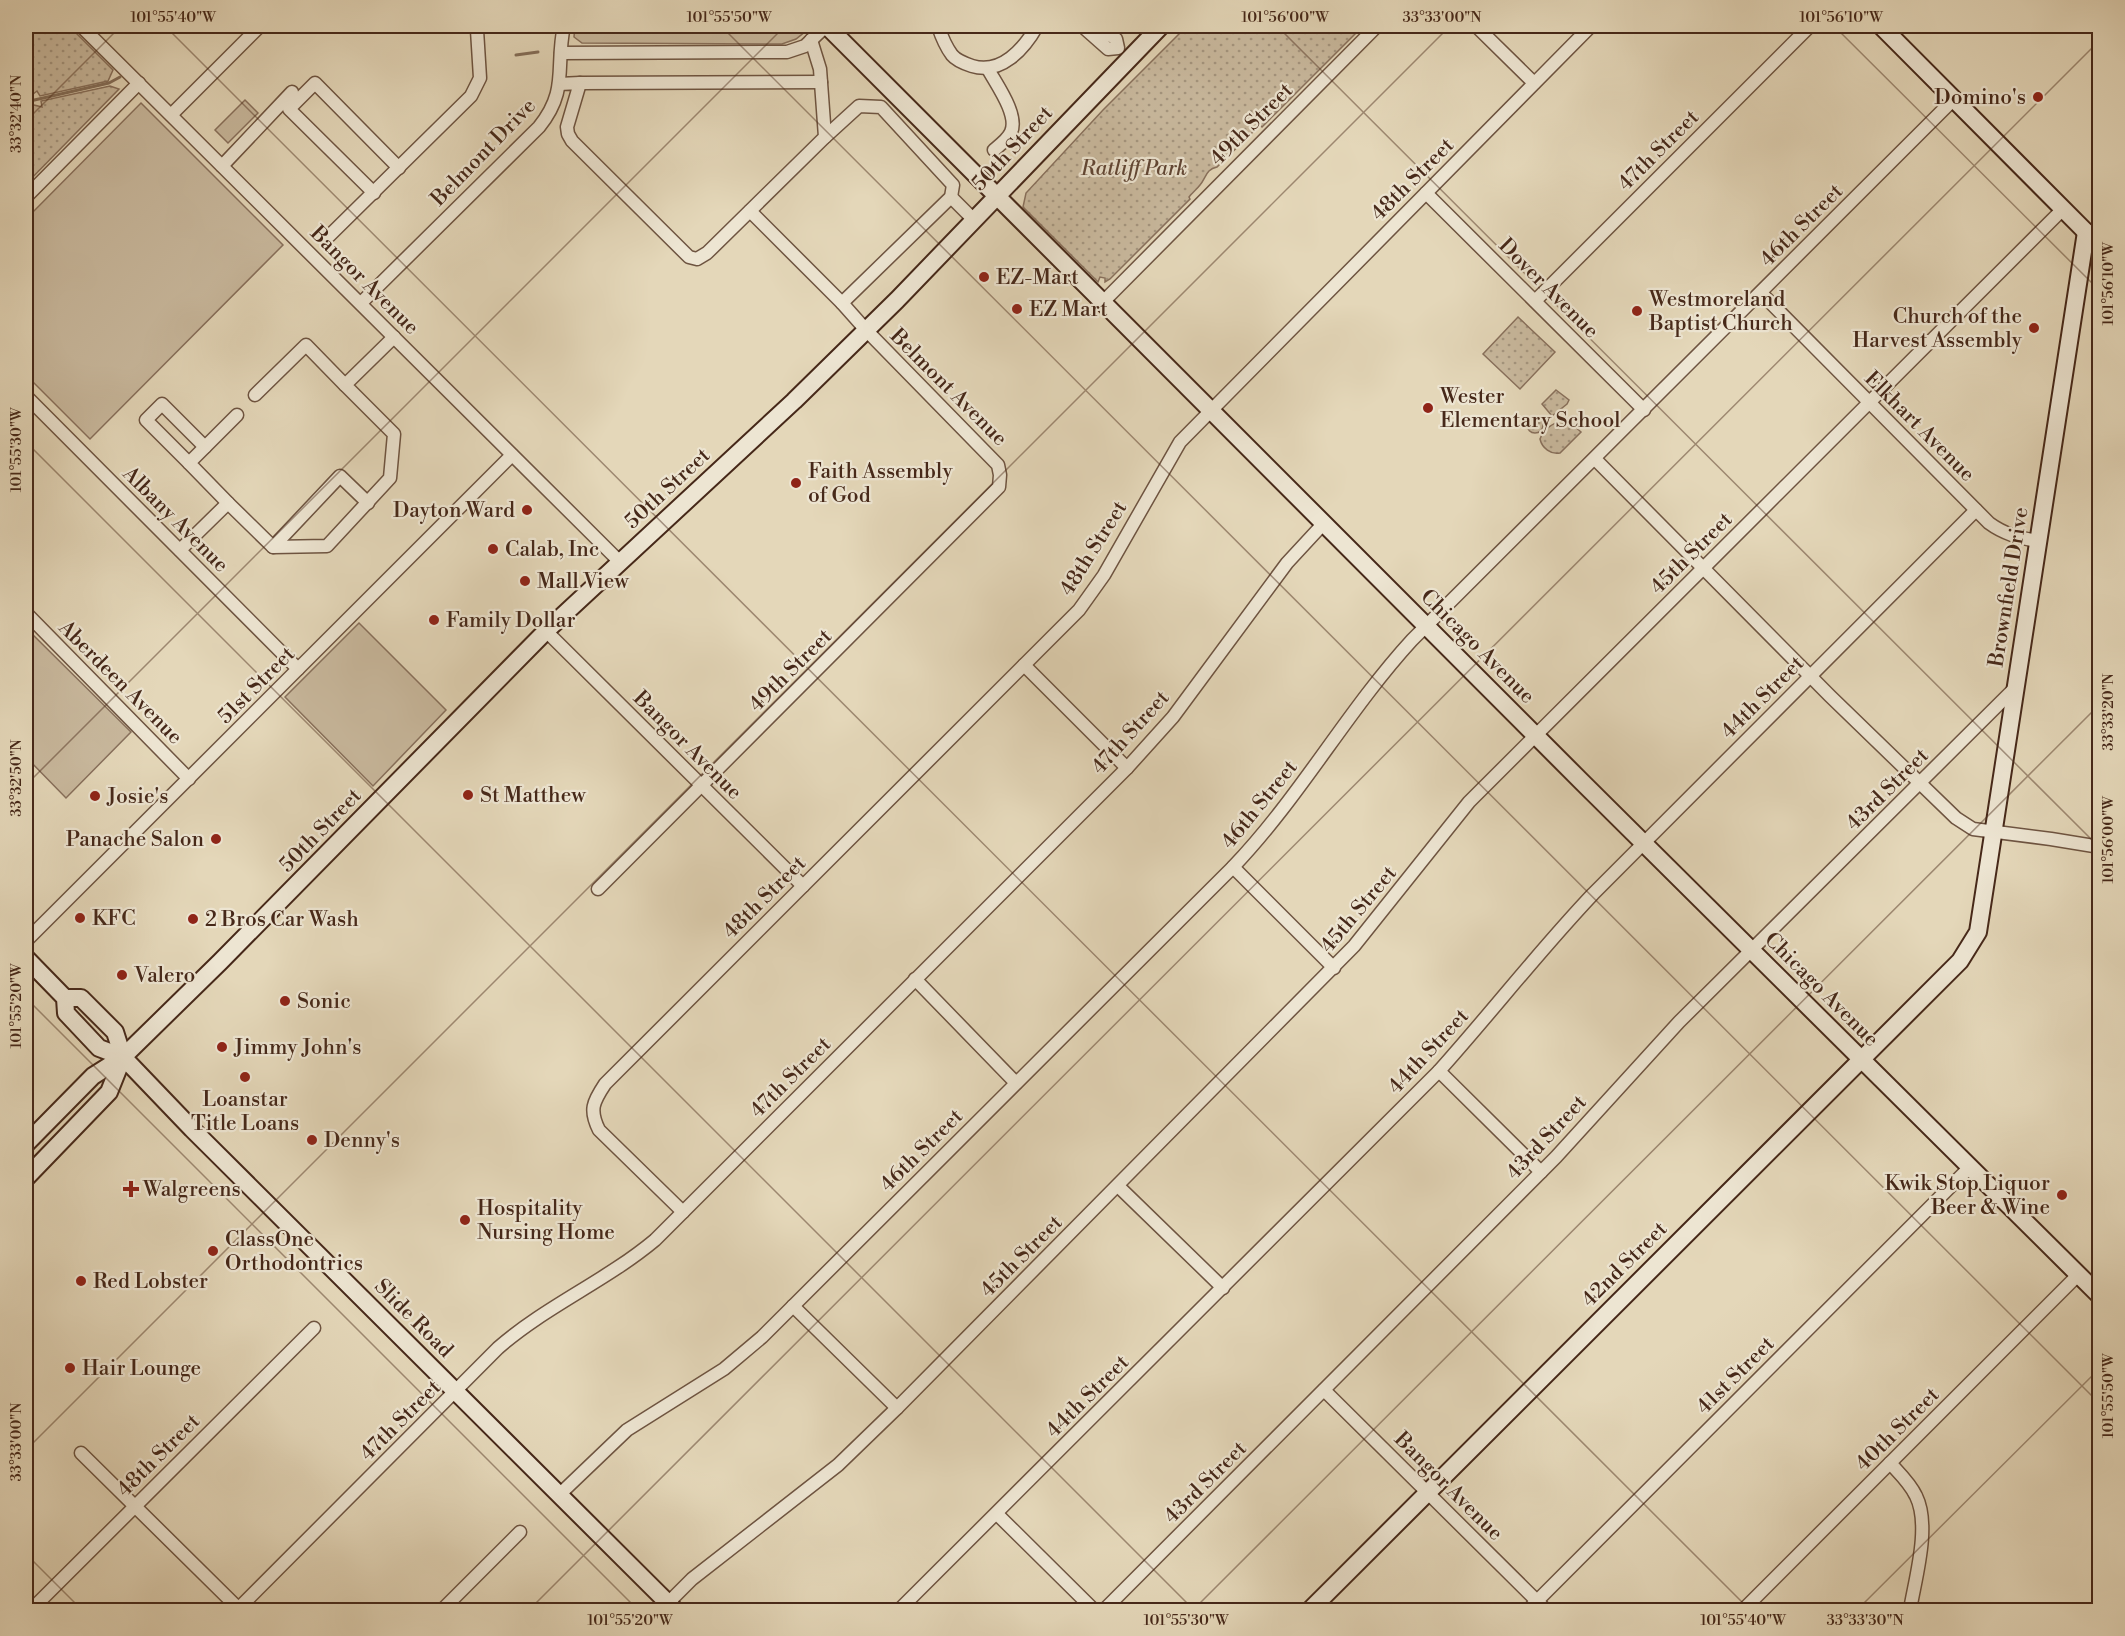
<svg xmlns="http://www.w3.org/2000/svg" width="2125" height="1636" font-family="'Libre Bodoni',serif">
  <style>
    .green { fill: #c9b99e; stroke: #88705c; stroke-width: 1.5 }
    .park { fill: url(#park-dots); stroke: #88705c; stroke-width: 1.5 }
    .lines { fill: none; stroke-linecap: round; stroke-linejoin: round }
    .stream { stroke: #846e59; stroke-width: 3 }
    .street-casing { stroke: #6e5441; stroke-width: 15 }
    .secondary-casing { stroke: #462819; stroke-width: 20 }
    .street { stroke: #ede5d2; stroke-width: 12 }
    .secondary { stroke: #ede5d2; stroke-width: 16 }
    .ticks { fill: none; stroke: #462819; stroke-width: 1.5; stroke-opacity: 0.45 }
    .poi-dot { fill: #8f2418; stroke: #ede5d2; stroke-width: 2 }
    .labels { text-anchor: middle; stroke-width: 4.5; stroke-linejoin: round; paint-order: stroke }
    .poi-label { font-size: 21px; fill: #462819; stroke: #ede5d2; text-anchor: start }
    .street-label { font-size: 21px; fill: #462819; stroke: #ede5d2 }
    .park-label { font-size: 21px; font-style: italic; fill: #604534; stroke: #ede5d2 }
    .neatline { fill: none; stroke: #462819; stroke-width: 2 }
    .ticks-label { font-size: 15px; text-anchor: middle; fill: #462819 }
  </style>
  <defs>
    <pattern id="park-dots" width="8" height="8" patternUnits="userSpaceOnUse" patternTransform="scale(1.5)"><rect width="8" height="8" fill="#c9b99e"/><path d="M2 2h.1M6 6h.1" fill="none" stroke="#a59680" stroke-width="1.8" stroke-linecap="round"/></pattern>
  </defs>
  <rect width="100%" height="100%" fill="#e4d7b9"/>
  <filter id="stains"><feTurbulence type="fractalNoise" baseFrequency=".00333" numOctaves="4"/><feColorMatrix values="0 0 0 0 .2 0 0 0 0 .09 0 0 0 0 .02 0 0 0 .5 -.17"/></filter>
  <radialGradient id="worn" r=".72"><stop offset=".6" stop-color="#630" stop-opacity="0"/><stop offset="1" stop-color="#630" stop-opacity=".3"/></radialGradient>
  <!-- green -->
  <g class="green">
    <polygon points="575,26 807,26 806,31 796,39 782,44 582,43 574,37"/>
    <polygon points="245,100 258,113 228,143 215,130"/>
    <polygon points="141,103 283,245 90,439 26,375 26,219"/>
    <polygon points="359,623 446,710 373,786 285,697"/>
    <polygon points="26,628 131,732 66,798 26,757"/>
  </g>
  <!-- park -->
  <g class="park">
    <polygon points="26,26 69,26 113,70 108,81 40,96 37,91 28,98 30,104 42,107 41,101 110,86 119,89 26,184"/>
    <path d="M 1187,26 L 1363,26 L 1262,127 L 1260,125 L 1217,167 C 1206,169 1206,178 1200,185 C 1197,189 1192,193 1189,197 L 1190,199 L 1110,279 L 1105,282 L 1105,278 L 1100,277 L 1098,282 L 1023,207 L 1026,193 L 1103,110 Z"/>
    <polygon points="1518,317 1555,352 1520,389 1483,354"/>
    <polygon points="1556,390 1569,400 1567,404 1552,416 1542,404"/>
    <circle cx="1535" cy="425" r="8"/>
    <path d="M 1565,418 L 1581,432 L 1560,453 C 1551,455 1542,448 1540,439 C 1544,427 1554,424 1565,418 Z"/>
  </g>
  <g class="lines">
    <!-- stream -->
    <g class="stream">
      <polyline points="516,55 538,52"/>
      <polyline points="30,101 109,83 120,77"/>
    </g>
    <!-- street casing -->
    <g class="street-casing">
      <g id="street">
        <polyline points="81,26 620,562"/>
        <path d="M 938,26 C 941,35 946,47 952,55 C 956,60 966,64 972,66 C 1001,75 1024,49 1037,26"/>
        <polyline points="1082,26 1108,49 1118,48 1116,39 1096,26"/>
        <polyline points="1476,26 1534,83"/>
        <polyline points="561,53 787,52 805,46 826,26"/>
        <path d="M 988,69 C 996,84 1019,115 1011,132 C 1008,139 1000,145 994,150"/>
        <polyline points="580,83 821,82"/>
        <polyline points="559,84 580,83 567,127 568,134 572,141 689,257 697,259 707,253 825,137 820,69 811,40"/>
        <polyline points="171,115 260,26"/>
        <polyline points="222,166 292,92"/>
        <polyline points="374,193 289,109 315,83 399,168"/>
        <polyline points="1426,193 1644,410"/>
        <polyline points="26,197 139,83"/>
        <polyline points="951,197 974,220"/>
        <polyline points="750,211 842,303 951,197 953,185 881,107 859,106 825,137"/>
        <polyline points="329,236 471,96 480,78 477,30"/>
        <path d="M 1761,293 L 1989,523 C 2004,534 2019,538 2038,541"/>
        <polyline points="1535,301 1810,26"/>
        <polyline points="1103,302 1377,26"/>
        <path d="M 361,303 L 539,127 C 569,90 555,67 564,26"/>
        <polyline points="255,395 306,345 345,385"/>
        <polyline points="26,396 298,669"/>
        <polyline points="1595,459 1830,696 1956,818 1973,829 2051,839 2100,847"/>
        <polyline points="189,463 146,420 162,404 205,447"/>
        <polyline points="228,503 189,463 237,415"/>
        <polyline points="273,547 340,476 368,503"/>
        <polyline points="180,550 228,503 273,547 327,546 390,478 394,434 345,385 394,337"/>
        <polyline points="26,613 189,779"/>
        <polyline points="546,631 803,886"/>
        <polyline points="1024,665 1127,768"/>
        <polyline points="1233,867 1334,968"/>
        <polyline points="598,889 999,487 1000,475 998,465 866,330 842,303"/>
        <polyline points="26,941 512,455"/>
        <polyline points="915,979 1016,1083"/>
        <polyline points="1439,1071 1541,1172"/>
        <polyline points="1118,1186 1223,1288"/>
        <path d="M 683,1212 L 599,1130 C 589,1110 593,1102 605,1084 L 1079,610 L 1104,575 L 1180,442 L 1591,26"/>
        <polyline points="793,1306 897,1408"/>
        <polyline points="1324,1390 1546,1610"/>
        <polyline points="81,1453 240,1610"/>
        <path d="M 1890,1463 C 1899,1473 1910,1483 1916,1496 C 1931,1526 1915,1579 1910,1610"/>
        <path d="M 559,1495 L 627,1430 L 724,1369 L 762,1337 L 1233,867 C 1300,797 1347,711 1412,640 L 1954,99"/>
        <polyline points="997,1514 1094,1610"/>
        <polyline points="31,1610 314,1328"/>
        <path d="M 237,1610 L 498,1348 C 546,1306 606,1281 655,1240 L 1127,768 L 1173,717 L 1287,563 L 1324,523"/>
        <polyline points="442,1610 520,1532"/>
        <polyline points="661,1610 692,1579 838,1465 897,1408 1354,946 1469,802 2063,209"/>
        <path d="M 899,1610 L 1439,1071 C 1491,1013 1539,951 1593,894 L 1976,510"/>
        <polyline points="1104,1610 1556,1157 1679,1022 2015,688"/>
        <polyline points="1528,1610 1970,1167"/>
        <polyline points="1743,1610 2078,1275"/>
      </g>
    </g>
    <!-- secondary casing -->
    <g class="secondary-casing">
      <g id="secondary">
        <polyline points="827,26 1582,782 2100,1296"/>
        <polyline points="1881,26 2086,232 2092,236 2100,237"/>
        <polyline points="26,958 65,998 66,1013 99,1048 123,1057"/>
        <polyline points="65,998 81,998 115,1032 123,1057 192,1129 675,1610"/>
        <polyline points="26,1144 93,1076 123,1057 220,962 546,631 794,401 897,300 1161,26"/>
        <polyline points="26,1178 109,1092 123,1057"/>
        <polyline points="1310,1610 1960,961 1978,932 2086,232"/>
      </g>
    </g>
    <!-- street -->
    <use href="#street" class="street"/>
    <!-- secondary -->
    <use href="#secondary" class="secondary"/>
  </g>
  <!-- ticks -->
  <path class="ticks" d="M 165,26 L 1750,1610M 721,26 L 2100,1404M 1277,26 L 2100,848M 1834,26 L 2100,291M 26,121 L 121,26M 26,442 L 1194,1610M 26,785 L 785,26M 26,998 L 638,1610M 26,1450 L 1450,26M 26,1554 L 82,1610M 529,1610 L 2100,40M 1193,1610 L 2100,704M 1857,1610 L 2100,1368"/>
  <!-- markers -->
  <g class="poi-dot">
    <circle cx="2038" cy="97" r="6"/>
    <circle cx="984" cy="277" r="6"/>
    <circle cx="1017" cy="309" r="6"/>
    <circle cx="1637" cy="311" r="6"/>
    <circle cx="2034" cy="328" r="6"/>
    <circle cx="1428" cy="408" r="6"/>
    <circle cx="796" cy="483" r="6"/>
    <circle cx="527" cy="510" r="6"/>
    <circle cx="493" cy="549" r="6"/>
    <circle cx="525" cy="581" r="6"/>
    <circle cx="434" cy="620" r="6"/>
    <circle cx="468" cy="795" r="6"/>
    <circle cx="95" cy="796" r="6"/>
    <circle cx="216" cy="839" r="6"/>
    <circle cx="80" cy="918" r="6"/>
    <circle cx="193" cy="919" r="6"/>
    <circle cx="122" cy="975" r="6"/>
    <circle cx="285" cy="1001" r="6"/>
    <circle cx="222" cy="1047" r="6"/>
    <circle cx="245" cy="1077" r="6"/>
    <circle cx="312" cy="1140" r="6"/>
    <path d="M128 1180h6v6h6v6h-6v6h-6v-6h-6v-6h6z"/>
    <circle cx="2062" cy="1195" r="6"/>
    <circle cx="465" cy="1220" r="6"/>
    <circle cx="213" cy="1251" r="6"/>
    <circle cx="81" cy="1281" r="6"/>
    <circle cx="70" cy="1368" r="6"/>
  </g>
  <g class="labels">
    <!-- poi labels -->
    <g class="poi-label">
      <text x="2026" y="104" text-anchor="end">Domino's</text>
      <text x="996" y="284">EZ-Mart</text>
      <text x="1649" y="306">Westmoreland<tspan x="1649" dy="24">Baptist Church</tspan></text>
      <text x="1029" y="316">EZ Mart</text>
      <text x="2022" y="323" text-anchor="end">Church of the<tspan x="2022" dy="24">Harvest Assembly</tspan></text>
      <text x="1440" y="403">Wester<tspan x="1440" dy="24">Elementary School</tspan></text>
      <text x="808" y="478">Faith Assembly<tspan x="808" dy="24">of God</tspan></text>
      <text x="515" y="517" text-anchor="end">Dayton Ward</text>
      <text x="505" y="556">Calab, Inc</text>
      <text x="537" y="588">Mall View</text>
      <text x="446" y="627">Family Dollar</text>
      <text x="480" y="802">St Matthew</text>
      <text x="107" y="803">Josie's</text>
      <text x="204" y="846" text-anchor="end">Panache Salon</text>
      <text x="92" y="925">KFC</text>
      <text x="205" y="926">2 Bros Car Wash</text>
      <text x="134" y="982">Valero</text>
      <text x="297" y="1008">Sonic</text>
      <text x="234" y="1054">Jimmy John's</text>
      <text x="245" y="1106" text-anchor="middle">Loanstar<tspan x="245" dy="24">Title Loans</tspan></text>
      <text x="324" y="1147">Denny's</text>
      <text x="2050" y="1190" text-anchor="end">Kwik Stop Liquor<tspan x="2050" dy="24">Beer &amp; Wine</tspan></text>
      <text x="143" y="1196">Walgreens</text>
      <text x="477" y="1215">Hospitality<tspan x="477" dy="24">Nursing Home</tspan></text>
      <text x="225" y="1246">ClassOne<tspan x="225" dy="24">Orthodontrics</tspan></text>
      <text x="93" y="1288">Red Lobster</text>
      <text x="82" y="1375">Hair Lounge</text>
    </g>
    <!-- street labels -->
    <g class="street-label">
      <text transform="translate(1251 124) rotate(-45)" y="7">49th Street</text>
      <text transform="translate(1012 148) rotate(-47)" y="7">50th Street</text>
      <text transform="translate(1658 150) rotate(-45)" y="7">47th Street</text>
      <text transform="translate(483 152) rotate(-46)" y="7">Belmont Drive</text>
      <text transform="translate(1412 179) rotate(-45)" y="7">48th Street</text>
      <text transform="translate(1801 225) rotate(-45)" y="7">46th Street</text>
      <text transform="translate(365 280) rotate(45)" y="7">Bangor Avenue</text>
      <text transform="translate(1549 288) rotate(45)" y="7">Dover Avenue</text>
      <text transform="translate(949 387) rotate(45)" y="7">Belmont Avenue</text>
      <text transform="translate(1920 426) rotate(45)" y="7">Elkhart Avenue</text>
      <text transform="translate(667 488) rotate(-43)" y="7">50th Street</text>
      <text transform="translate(176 519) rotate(45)" y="7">Albany Avenue</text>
      <text transform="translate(1093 548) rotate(-58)" y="7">48th Street</text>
      <text transform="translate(1691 553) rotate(-45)" y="7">45th Street</text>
      <text transform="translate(2008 587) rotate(-81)" y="7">Brownfield Drive</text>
      <text transform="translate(1478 646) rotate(45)" y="7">Chicago Avenue</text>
      <text transform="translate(790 670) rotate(-45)" y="7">49th Street</text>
      <text transform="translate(121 682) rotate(45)" y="7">Aberdeen Avenue</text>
      <text transform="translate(256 685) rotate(-45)" y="7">51st Street</text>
      <text transform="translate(1762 697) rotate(-45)" y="7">44th Street</text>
      <text transform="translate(1130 732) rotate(-48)" y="7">47th Street</text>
      <text transform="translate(688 745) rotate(45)" y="7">Bangor Avenue</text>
      <text transform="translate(1887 789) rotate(-45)" y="7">43rd Street</text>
      <text transform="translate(1259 804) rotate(-51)" y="7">46th Street</text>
      <text transform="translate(320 830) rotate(-46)" y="7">50th Street</text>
      <text transform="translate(764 897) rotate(-45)" y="7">48th Street</text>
      <text transform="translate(1358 909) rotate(-50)" y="7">45th Street</text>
      <text transform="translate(1822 989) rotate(45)" y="7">Chicago Avenue</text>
      <text transform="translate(1428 1051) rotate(-47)" y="7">44th Street</text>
      <text transform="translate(790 1077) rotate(-45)" y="7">47th Street</text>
      <text transform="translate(1546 1137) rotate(-47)" y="7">43rd Street</text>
      <text transform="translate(921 1150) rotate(-45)" y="7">46th Street</text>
      <text transform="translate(1021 1256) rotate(-45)" y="7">45th Street</text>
      <text transform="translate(1624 1264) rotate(-45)" y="7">42nd Street</text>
      <text transform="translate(414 1318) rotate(45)" y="7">Slide Road</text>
      <text transform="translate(1735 1375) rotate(-45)" y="7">41st Street</text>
      <text transform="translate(1087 1396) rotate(-45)" y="7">44th Street</text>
      <text transform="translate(400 1420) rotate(-45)" y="7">47th Street</text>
      <text transform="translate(1897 1429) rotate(-45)" y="7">40th Street</text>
      <text transform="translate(158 1455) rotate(-45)" y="7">48th Street</text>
      <text transform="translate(1205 1482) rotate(-45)" y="7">43rd Street</text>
      <text transform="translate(1449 1486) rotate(45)" y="7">Bangor Avenue</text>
    </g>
    <!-- park labels -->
    <g class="park-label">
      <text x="1134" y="175">Ratliff Park</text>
    </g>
  </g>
  <!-- margin -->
  <rect width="2125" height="1636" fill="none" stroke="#e4d7b9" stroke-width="66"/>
  <rect x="33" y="33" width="2059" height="1570" class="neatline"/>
  <g class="ticks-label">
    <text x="173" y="22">101°55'40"W</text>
    <text x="729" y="22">101°55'50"W</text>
    <text x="1285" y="22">101°56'00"W</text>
    <text x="1442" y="22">33°33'00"N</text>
    <text x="1841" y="22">101°56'10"W</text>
    <text transform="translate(16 114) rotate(-90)" y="5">33°32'40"N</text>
    <text transform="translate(2108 284) rotate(-90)" y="5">101°56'10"W</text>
    <text transform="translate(16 450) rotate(-90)" y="5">101°55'30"W</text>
    <text transform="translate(2108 712) rotate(-90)" y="5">33°33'20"N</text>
    <text transform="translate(16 778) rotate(-90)" y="5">33°32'50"N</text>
    <text transform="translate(2108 840) rotate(-90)" y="5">101°56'00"W</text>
    <text transform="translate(16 1006) rotate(-90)" y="5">101°55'20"W</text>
    <text transform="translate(2108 1396) rotate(-90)" y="5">101°55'50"W</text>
    <text transform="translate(16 1442) rotate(-90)" y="5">33°33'00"N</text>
    <text x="630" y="1625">101°55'20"W</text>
    <text x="1186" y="1625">101°55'30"W</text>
    <text x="1743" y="1625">101°55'40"W</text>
    <text x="1865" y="1625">33°33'30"N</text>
  </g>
  <rect width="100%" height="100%" filter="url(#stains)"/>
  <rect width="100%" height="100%" fill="url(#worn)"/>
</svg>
